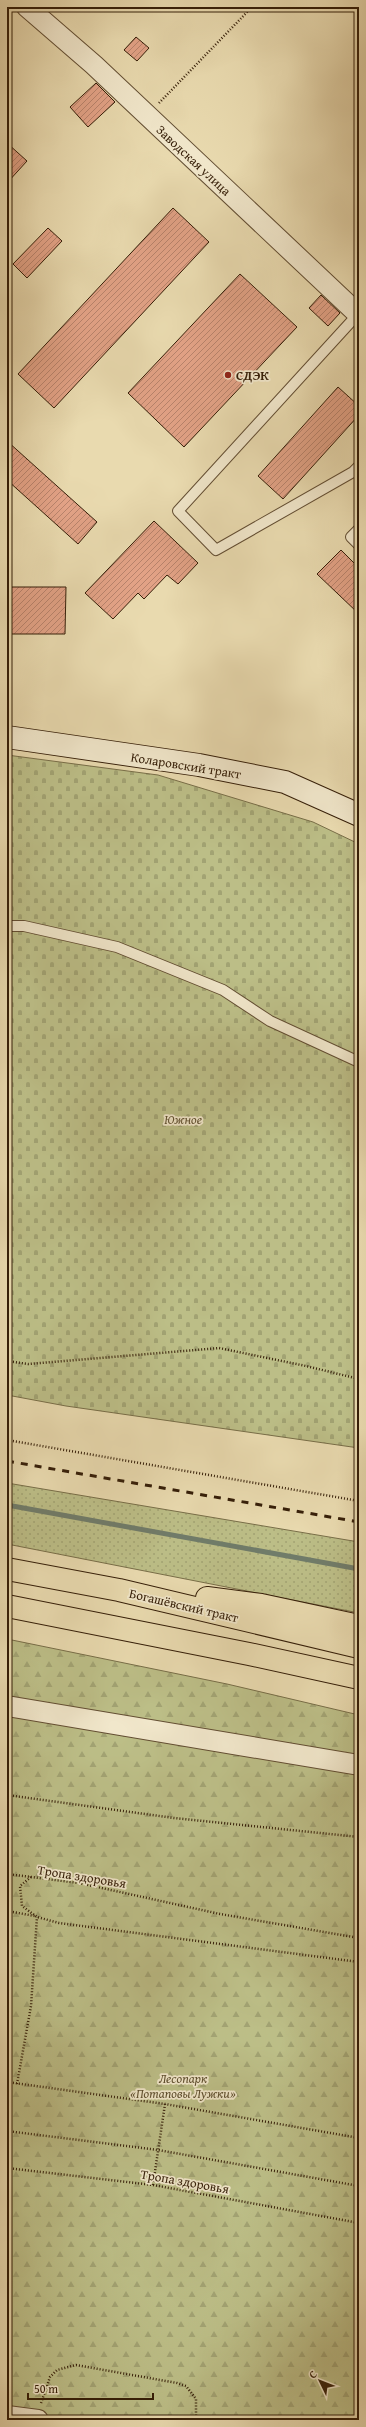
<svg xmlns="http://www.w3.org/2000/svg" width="366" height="2427" font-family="'Gentium Book Plus',serif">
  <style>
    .grass { fill: url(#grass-dots); stroke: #786e48 }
    .forest { fill: url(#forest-firs); stroke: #786e48 }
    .cemetery { fill: url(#cemetery-stones); stroke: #786e48 }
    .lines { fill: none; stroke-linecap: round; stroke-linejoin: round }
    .stream { stroke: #707c6a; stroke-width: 5 }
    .building { fill: url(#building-hatch); stroke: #351e08 }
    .lane-casing { stroke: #624d32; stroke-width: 12 }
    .street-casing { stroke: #624d32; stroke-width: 22 }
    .secondary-casing { stroke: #351e08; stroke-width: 24 }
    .primary-casing { stroke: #351e08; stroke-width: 24 }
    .path { stroke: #351e08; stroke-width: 2.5; stroke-dasharray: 1 2; stroke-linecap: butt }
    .lane { stroke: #f1e7cb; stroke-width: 10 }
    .street { stroke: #f1e7cb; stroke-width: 20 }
    .secondary { stroke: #f1e7cb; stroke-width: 22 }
    .primary { stroke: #e9daaf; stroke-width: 22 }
    .rail { stroke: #351e08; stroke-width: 3; stroke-dasharray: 7 7; stroke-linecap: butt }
    .poi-dot { fill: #8f2418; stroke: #f1e7cb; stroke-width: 1.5 }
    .labels { text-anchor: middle; stroke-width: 3.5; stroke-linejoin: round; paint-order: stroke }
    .street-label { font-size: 13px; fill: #351e08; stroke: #f1e7cb }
    .poi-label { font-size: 13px; font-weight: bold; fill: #351e08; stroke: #f1e7cb; text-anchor: start }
    .park-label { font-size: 13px; font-style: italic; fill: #5e4e2e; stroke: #f1e7cb }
  </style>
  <defs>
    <pattern id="grass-dots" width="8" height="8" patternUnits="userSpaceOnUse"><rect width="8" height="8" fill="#bcbe87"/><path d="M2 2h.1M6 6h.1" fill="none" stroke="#a2a373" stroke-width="1.8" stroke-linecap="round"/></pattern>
    <pattern id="forest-firs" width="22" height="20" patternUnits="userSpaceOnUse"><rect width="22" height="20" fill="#bcbe87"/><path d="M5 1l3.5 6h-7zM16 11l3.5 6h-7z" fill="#a2a373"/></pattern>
    <pattern id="cemetery-stones" width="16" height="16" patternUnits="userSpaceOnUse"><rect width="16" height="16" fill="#bcbe87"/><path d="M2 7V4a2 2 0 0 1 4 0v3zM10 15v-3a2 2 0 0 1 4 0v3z" fill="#a2a373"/></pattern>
    <pattern id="building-hatch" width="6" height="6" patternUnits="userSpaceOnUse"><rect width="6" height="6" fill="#e2a286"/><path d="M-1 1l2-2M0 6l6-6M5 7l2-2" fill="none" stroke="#b8836c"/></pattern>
  </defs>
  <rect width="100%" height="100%" fill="#e9daaf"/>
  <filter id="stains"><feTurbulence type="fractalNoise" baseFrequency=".005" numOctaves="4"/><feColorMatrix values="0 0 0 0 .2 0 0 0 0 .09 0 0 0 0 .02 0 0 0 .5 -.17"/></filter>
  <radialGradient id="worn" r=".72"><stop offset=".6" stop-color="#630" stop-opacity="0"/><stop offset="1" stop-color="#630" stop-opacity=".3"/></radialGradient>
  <!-- grass -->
  <polygon class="grass" points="7,1483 359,1542 359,1613 7,1544"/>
  <!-- forest -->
  <polygon class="forest" points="7,1639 227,1684 359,1715 359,2420 7,2420"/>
  <!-- cemetery -->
  <polygon class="cemetery" points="7,755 158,775 313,822 359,844 359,1448 66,1406 7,1395"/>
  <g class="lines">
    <!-- stream -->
    <polyline class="stream" points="7,1505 359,1569"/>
  </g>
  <!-- building -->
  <g class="building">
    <polygon points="136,37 149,48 137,61 124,50"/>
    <polygon points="96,83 115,102 88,127 70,107"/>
    <polygon points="7,143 27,161 7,183"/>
    <polygon points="173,208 209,242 54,408 18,374"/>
    <polygon points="48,228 62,241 27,278 13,264"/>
    <polygon points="240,274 297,327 184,447 128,393"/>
    <polygon points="321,295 340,313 328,326 309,308"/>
    <polygon points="338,387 359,406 359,415 283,499 258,476"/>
    <polygon points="7,441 97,522 78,544 7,480"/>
    <polygon points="154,521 198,563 178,584 167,575 144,599 138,593 113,619 85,593"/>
    <polygon points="341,550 359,568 359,614 317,574"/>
    <polygon points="7,587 66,587 65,634 7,634"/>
  </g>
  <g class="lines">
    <!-- lane casing -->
    <g class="lane-casing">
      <g id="lane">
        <polyline points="358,314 178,511 216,550 353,472 359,466"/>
        <polyline points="359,529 351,537 359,545"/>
        <polyline points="7,926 24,926 117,947 223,990 270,1021 359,1062"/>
      </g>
    </g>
    <!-- street casing -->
    <g class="street-casing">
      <g id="street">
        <polyline points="27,7 94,65 359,315"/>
        <polyline points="7,1706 359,1765"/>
        <polyline points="7,2416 38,2420"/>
      </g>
    </g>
    <!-- secondary casing -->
    <g class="secondary-casing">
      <polyline id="secondary" points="7,737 199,765 285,782 359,815"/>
    </g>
    <!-- primary casing -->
    <g class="primary-casing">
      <g id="primary">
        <polyline points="7,1569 119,1590 359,1647"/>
        <polyline points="207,1598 261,1605 359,1626"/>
        <polyline points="7,1606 249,1654 359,1678"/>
      </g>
    </g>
    <!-- path -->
    <g class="path">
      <polyline points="159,103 252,7"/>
      <polyline points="7,1361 28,1364 219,1348 306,1366 359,1379"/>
      <polyline points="7,1440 359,1501"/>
      <polyline points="7,1795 174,1818 359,1837"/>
      <polyline points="7,1874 79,1883 220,1914 359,1938"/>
      <polyline points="31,1877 20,1886 22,1906 37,1917 59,1923 359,1962"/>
      <polyline points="7,1911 35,1916"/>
      <polyline points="7,2082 165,2104 359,2138"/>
      <polyline points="17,2084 31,2006 37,1917"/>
      <polyline points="7,2131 158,2150 359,2186"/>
      <polyline points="7,2168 153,2185 359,2223"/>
      <polyline points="153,2185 165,2104"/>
      <polyline points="41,2403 50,2377 57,2370 76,2365 177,2383 186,2386 196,2399 196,2420"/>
    </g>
    <!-- lane -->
    <use href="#lane" class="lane"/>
    <!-- street -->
    <use href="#street" class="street"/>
    <!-- secondary -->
    <use href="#secondary" class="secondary"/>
    <!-- primary -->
    <use href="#primary" class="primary"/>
    <!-- rail -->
    <polyline class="rail" points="7,1461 359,1522"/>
  </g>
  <!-- markers -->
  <circle class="poi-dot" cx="228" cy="375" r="4"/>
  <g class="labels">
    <!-- street labels -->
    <g class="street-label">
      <text transform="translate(194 160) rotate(43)" y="5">Заводская улица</text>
      <text transform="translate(186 765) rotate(9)" y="5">Коларовский тракт</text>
      <text transform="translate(184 1605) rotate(13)" y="5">Богашёвский тракт</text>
      <text transform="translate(82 1876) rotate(9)" y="5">Тропа здоровья</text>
      <text transform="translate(185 2181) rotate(10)" y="5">Тропа здоровья</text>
    </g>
    <!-- poi labels -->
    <g class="poi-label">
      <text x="236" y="380">СДЭК</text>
    </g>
    <!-- park labels -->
    <g class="park-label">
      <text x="183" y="1124">Южное</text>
      <text x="183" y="2083">Лесопарк<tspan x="183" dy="15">«Потаповы Лужки»</tspan></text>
    </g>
  </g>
  <!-- margin -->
  <rect width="366" height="2427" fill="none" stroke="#e9daaf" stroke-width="24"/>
  <rect x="8" y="8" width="350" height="2411" fill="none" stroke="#351e08" stroke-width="2"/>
  <rect x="12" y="12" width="342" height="2403" fill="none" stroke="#351e08"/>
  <!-- north arrow -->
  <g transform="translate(320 2381) rotate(313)" stroke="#f1e7cb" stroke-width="3" paint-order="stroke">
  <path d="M0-3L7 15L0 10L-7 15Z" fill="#351e08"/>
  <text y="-6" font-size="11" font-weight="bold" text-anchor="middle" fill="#351e08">С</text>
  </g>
  <!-- scale -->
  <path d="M28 2393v6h125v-6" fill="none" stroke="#351e08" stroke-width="2"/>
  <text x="34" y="2393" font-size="12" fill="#351e08" stroke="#f1e7cb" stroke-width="3" paint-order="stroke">50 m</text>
  <rect width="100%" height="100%" filter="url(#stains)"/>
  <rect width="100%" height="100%" fill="url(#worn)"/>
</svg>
